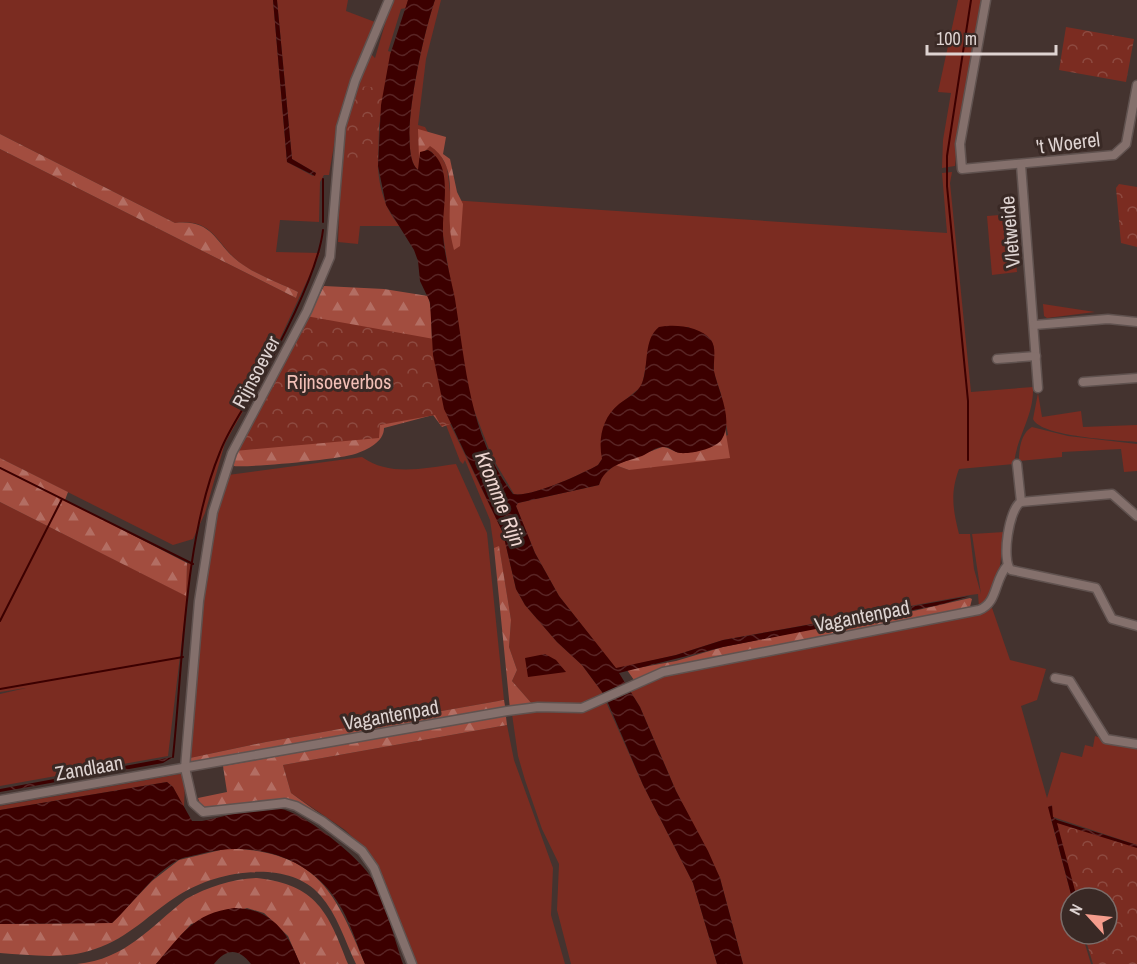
<svg xmlns="http://www.w3.org/2000/svg" width="1137" height="964" font-family="'Archivo Narrow',sans-serif">
  <style>
    .grass { fill: #7b2c21 }
    .forest { fill: url(#forest-firs) }
    .park { fill: url(#park-crowns) }
    .water { fill: url(#water-waves) }
    .lines { fill: none; stroke-linecap: round; stroke-linejoin: round }
    .stream { stroke: #3c0000; stroke-width: 2 }
    .street-casing { stroke: #60524f; stroke-width: 11 }
    .street { stroke: #84706c; stroke-width: 8 }
    .labels { text-anchor: middle; stroke-width: 6; stroke-linejoin: round; paint-order: stroke }
    .street-label { font-size: 20px; fill: #ded3d1; stroke: #392925 }
    .park-label { font-size: 20px; fill: #f1bfb6; stroke: #392925 }
    .water-label { font-size: 21px; font-style: italic; fill: #efd6d1; stroke: #392925 }
  </style>
  <defs>
    <pattern id="forest-firs" width="22" height="20" patternUnits="userSpaceOnUse" patternTransform="scale(1.5)"><rect width="22" height="20" fill="#a24d3f"/><path d="M5 1l3.5 6h-7zM16 11l3.5 6h-7z" fill="#b36e63"/></pattern>
    <pattern id="park-crowns" width="20" height="18" patternUnits="userSpaceOnUse" patternTransform="scale(1.5)"><rect width="20" height="18" fill="#7b2c21"/><path d="M2 6a3 3 0 1 1 6 0M12 15a3 3 0 1 1 6 0" fill="none" stroke="#8d4a40"/></pattern>
    <pattern id="water-waves" width="16" height="10" patternUnits="userSpaceOnUse" patternTransform="scale(1.5)"><rect width="16" height="10" fill="#3c0000"/><path d="M0 5q4-4 8 0t8 0" fill="none" stroke="#582424"/></pattern>
  </defs>
  <rect width="100%" height="100%" fill="#44332f"/>
  <!-- grass -->
  <g class="grass">
    <path d="M 0,0 L 273,0 L 287,162 L 313,176 L 316,173 L 292,159 L 277,0 L 348,0 L 346,11 L 375,22 L 339,115 L 329,175 L 324,175 L 320,182 L 319,222 L 280,220 L 276,252 L 320,253 L 261,379 L 225,443 L 205,513 L 193,539 L 173,545 L 0,458 L 0,149 L 296,298 L 298,292 C 279,283 256,275 239,262 C 216,244 214,218 175,223 L 0,134 Z"/>
    <path d="M 392,0 L 408,0 L 406,8 L 401,9 L 388,51 L 391,52 C 383,101 361,184 400,226 L 360,226 L 358,244 L 338,242 L 342,138 L 369,52 L 375,58 Z"/>
    <path d="M 435,0 L 441,0 L 426,59 L 418,125 L 425,127 L 447,167 L 451,200 L 947,233 L 942,173 L 952,172 L 950,183 L 971,392 L 1033,387 C 1034,417 1017,435 1014,464 L 959,469 C 950,493 953,510 959,534 L 970,534 L 974,569 L 981,594 L 972,534 L 1004,532 L 1000,566 L 987,603 L 979,607 L 978,594 L 970,595 L 723,640 L 676,655 L 616,669 L 559,596 L 535,553 L 516,506 L 518,503 L 599,485 L 602,476 L 615,465 L 629,470 L 728,435 L 721,394 L 714,373 L 714,348 L 711,340 L 688,327 L 659,327 L 651,339 L 642,386 L 613,410 L 602,459 L 598,465 C 582,474 530,498 514,494 L 492,457 L 469,397 L 442,229 L 444,177 L 432,152 L 424,149 L 418,170 C 395,152 425,28 435,0 Z"/>
    <polygon points="958,0 981,0 959,124 955,166 942,168 943,140 951,93 938,92"/>
    <polygon points="1012,214 1017,272 992,275 987,216"/>
    <polygon points="1043,304 1095,312 1047,318 1044,316"/>
    <path d="M 1038,393 L 1042,417 L 1081,411 L 1083,427 L 1137,425 L 1137,442 C 1117,440 1041,437 1033,419 Z"/>
    <polygon points="450,424 503,533 516,589 525,605 557,642 582,665 605,696 582,705 533,705 512,681 517,670 509,647 511,620 499,547 494,548 490,520 465,460 463,464 460,461 446,425"/>
    <path d="M 1032,427 L 1068,436 L 1137,444 L 1137,471 L 1124,472 L 1121,449 L 1062,452 L 1062,457 L 1019,461 C 1019,449 1021,433 1032,427 Z"/>
    <path d="M 362,457 C 390,477 424,468 456,464 L 487,533 L 504,700 L 266,742 L 190,758 C 197,665 198,564 228,475 Z"/>
    <polygon points="0,502 185,595 187,563 191,564 168,756 0,786 0,694 26,688 0,692"/>
    <polygon points="991,605 1010,660 1046,669 1037,700 1021,706 1047,798 1061,752 1082,757 1085,745 1093,747 1095,736 1137,749 1137,845 1053,817 1051,819 1072,898 1071,934 1082,934 1091,964 743,964 720,878 676,791 640,707 630,691 659,677"/>
    <polygon points="606,702 643,785 693,883 717,964 571,964 557,910 559,864 542,829 525,780 518,756 512,714 581,710"/>
    <polygon points="507,725 514,760 553,868 551,915 565,964 414,964 382,881 368,852 345,830 291,793 283,765"/>
    <polygon points="180,774 185,777 184,809 173,787 167,782 0,810 0,806"/>
  </g>
  <!-- forest -->
  <g class="forest">
    <path d="M 418,129 L 446,137 L 443,154 L 450,159 L 457,192 L 463,204 L 460,246 L 454,250 C 452,242 450,234 450,226 C 448,198 458,164 430,146 L 419,157 Z"/>
    <path d="M 0,134 L 175,223 C 214,219 215,244 239,262 C 256,275 280,283 298,292 L 296,298 L 0,149 Z"/>
    <path d="M 324,286 L 384,289 L 428,296 C 434,316 430,336 433,356 C 436,379 441,403 450,424 L 442,427 L 433,415 L 384,428 C 384,442 367,450 355,454 C 340,459 250,468 234,466 L 232,460 Z"/>
    <path d="M 725,428 L 730,458 L 629,470 L 615,465 L 662,447 C 669,447 674,452 680,453 C 697,454 721,445 725,428 Z"/>
    <polygon points="0,458 68,492 65,500 187,563 186,596 0,502"/>
    <polygon points="499,546 511,620 509,647 517,670 512,681 533,705 510,709 494,548"/>
    <polygon points="970,598 972,599 970,607 666,668 634,680 627,670 676,661 723,647 812,629 844,627"/>
    <polygon points="504,700 505,706 501,708 192,764 190,758 266,742"/>
    <path d="M 501,716 L 506,717 L 507,725 L 283,765 L 291,793 L 320,814 L 281,799 L 214,811 C 205,809 200,807 198,798 L 227,792 L 223,766 Z"/>
    <path d="M 229,848 C 317,853 334,889 365,964 L 356,964 C 345,941 337,914 320,895 C 287,858 216,871 179,895 C 150,913 129,938 95,949 C 65,960 31,955 0,953 L 0,924 L 112,923 L 152,881 L 179,860 Z"/>
    <path d="M 257,878 C 317,885 328,912 348,964 L 300,964 L 288,936 L 264,913 L 247,908 L 191,924 L 156,964 L 77,964 C 126,959 149,928 186,899 C 208,887 232,879 257,878 Z"/>
  </g>
  <!-- park -->
  <g class="park">
    <polygon points="1066,27 1134,39 1126,82 1059,70"/>
    <polygon points="356,86 385,88 379,125 378,166 340,159 342,138"/>
    <polygon points="1119,184 1137,187 1137,247 1121,243 1116,188"/>
    <polygon points="306,316 434,339 453,423 441,426 435,415 380,425 379,438 235,451"/>
    <polygon points="1055,822 1137,847 1137,964 1093,964 1084,934 1107,934 1107,898 1074,898"/>
  </g>
  <!-- water -->
  <g class="water">
    <polygon points="273,0 277,0 292,159 316,173 315,176 287,162"/>
    <path d="M 408,0 L 435,0 C 425,28 395,152 418,170 L 420,152 L 428,150 C 453,164 443,204 443,227 C 442,247 451,278 455,299 C 466,368 470,437 513,494 C 530,498 582,474 598,465 L 602,459 C 598,439 602,418 619,404 C 627,398 638,393 642,383 C 649,366 643,339 659,327 C 675,324 700,326 711,340 C 717,348 713,362 714,371 C 718,391 734,419 722,439 C 716,449 691,454 680,453 C 673,452 670,446 663,447 C 655,447 649,453 642,456 C 625,462 605,465 599,485 L 518,503 L 516,506 L 535,553 L 559,596 L 616,668 L 676,655 L 723,640 L 970,596 L 939,605 L 723,647 L 619,673 L 640,707 L 676,791 L 708,851 L 720,878 L 743,964 L 717,964 L 693,883 L 643,785 L 605,696 L 582,665 L 557,642 L 525,605 L 516,589 L 503,533 L 444,409 L 433,355 L 430,302 L 420,281 L 418,261 L 414,250 L 386,205 L 378,166 L 381,105 L 390,55 Z"/>
    <polygon points="545,654 556,660 566,672 528,677 525,658"/>
    <polygon points="173,757 163,763 0,792 0,789"/>
    <path d="M 167,782 L 173,787 L 192,821 L 202,821 C 226,817 255,806 280,809 C 302,811 359,857 371,877 C 383,895 395,941 403,964 L 365,964 C 356,943 350,920 337,901 C 307,855 251,840 200,854 C 193,856 184,857 178,860 C 151,875 134,903 112,923 L 0,924 L 0,810 Z"/>
    <polygon points="1052,805 1053,817 1057,820 1137,845 1137,848 1057,823 1077,898 1072,898 1048,807"/>
    <path d="M 234,908 C 271,908 288,932 300,964 L 251,964 C 239,948 226,948 214,964 L 156,964 C 181,935 194,913 234,908 Z"/>
  </g>
  <g class="lines">
    <!-- stream -->
    <g class="stream">
      <polyline points="323,179 323,222"/>
      <polyline points="968,460 968,401 947,186 947,156 971,0"/>
      <polyline points="0,468 193,564"/>
      <polyline points="0,621 62,499"/>
      <polyline points="0,689 183,657"/>
      <path d="M 173,757 C 183,662 184,539 220,452 C 228,431 242,411 253,392 C 276,352 318,274 323,230"/>
    </g>
    <!-- street casing -->
    <g class="street-casing">
      <g id="street">
        <polyline points="389,0 355,81 341,127 330,257 307,311 232,453 213,512 199,601 185,768 193,803 203,812 285,803 296,806 322,821 362,851 374,868 412,964"/>
        <polyline points="986,0 960,144 962,169 1114,155 1126,144 1137,85"/>
        <polyline points="1021,165 1038,388"/>
        <polyline points="1034,325 1108,319 1137,322"/>
        <polyline points="997,359 1036,356"/>
        <polyline points="1083,382 1137,378"/>
        <polyline points="1017,464 1021,502"/>
        <path d="M 1137,516 L 1112,494 L 1021,502 C 1009,508 1001,561 1011,570 L 1096,588 L 1112,619 L 1137,626"/>
        <polyline points="1055,678 1070,681 1106,739 1137,744"/>
        <path d="M 0,800 L 507,711 L 538,707 L 582,708 L 663,672 L 979,610 C 998,603 994,580 1007,566"/>
      </g>
    </g>
    <!-- street -->
    <use href="#street" class="street"/>
  </g>
  <g class="labels">
    <!-- street labels -->
    <g class="street-label">
      <text transform="translate(1068 143) rotate(-7)" y="7">'t Woerel</text>
      <text transform="translate(1010 232) rotate(-95)" y="7">Vletweide</text>
      <text transform="translate(256 372) rotate(-62)" y="7">Rijnsoever</text>
      <text transform="translate(862 616) rotate(-11)" y="7">Vagantenpad</text>
      <text transform="translate(391 715) rotate(-10)" y="7">Vagantenpad</text>
      <text transform="translate(89 768) rotate(-10)" y="7">Zandlaan</text>
    </g>
    <!-- park labels -->
    <g class="park-label">
      <text x="339" y="389">Rijnsoeverbos</text>
    </g>
    <!-- water labels -->
    <g class="water-label">
      <text transform="translate(500 499) rotate(68)" y="7">Kromme Rijn</text>
    </g>
  </g>
  <!-- north arrow -->
  <g transform="translate(1089 916) rotate(297)"><circle r="28" fill="#392925" stroke="#7b6d6a" stroke-width="1.5"/>
  <path d="M0-4.5L10 22L0 15L-10 22Z" fill="#f59d8d"/>
  <text y="-9" font-size="16" font-weight="bold" text-anchor="middle" fill="#ded3d1">N</text>
  </g>
  <!-- scale -->
  <path d="M927 45v9h129v-9" fill="none" stroke="#ded3d1" stroke-width="3"/>
  <text x="936" y="45" font-size="18" fill="#ded3d1" stroke="#392925" stroke-width="4.5" paint-order="stroke">100 m</text>
</svg>
